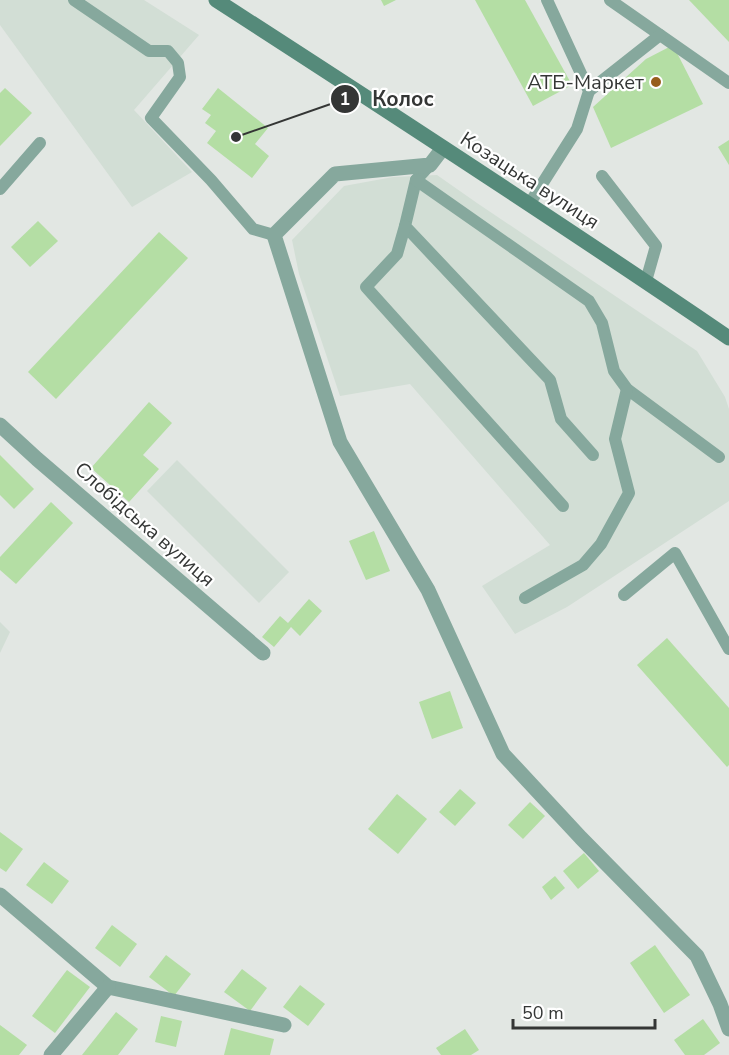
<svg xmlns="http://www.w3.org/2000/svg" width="729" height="1055" font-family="'Nunito Sans',sans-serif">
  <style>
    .built { fill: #d2ded5 }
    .building { fill: #b4dea4 }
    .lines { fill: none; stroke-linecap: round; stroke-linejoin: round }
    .lane { stroke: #86a89d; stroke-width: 12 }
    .street { stroke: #86a89d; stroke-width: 15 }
    .secondary { stroke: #558a7a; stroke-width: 15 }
    .poi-dot { fill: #975e1b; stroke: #fff; stroke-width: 2 }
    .labels { text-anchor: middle; stroke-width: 4.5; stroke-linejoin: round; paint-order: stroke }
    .poi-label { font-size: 20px; fill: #343635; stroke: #fff; text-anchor: end }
    .street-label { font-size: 20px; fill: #343635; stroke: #fff }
    .leader { fill: none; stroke: #343635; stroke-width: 2 }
    .callout-dot { fill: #343635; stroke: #fff; stroke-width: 2 }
    .mark-label { font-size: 18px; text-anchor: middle; font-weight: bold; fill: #fff }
    .callout-label { font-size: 21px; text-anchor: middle; font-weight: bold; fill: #343635; stroke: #fff; stroke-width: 4.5; stroke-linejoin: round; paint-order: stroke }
  </style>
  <rect width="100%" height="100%" fill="#e2e7e3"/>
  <!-- built -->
  <g class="built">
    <polygon points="0,0 144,0 199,35 134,110 192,172 132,207 0,25"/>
    <polygon points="437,175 477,203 697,351 725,397 729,409 729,501 567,607 515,634 482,586 550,545 410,384 340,396 299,274 292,240 344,186 393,177"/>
    <polygon points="177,460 289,572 259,603 147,491"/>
    <polygon points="0,622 10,632 0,653"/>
  </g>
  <!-- building -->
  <g class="building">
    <polygon points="381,0 396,0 384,6"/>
    <polygon points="475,0 525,0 572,85 533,106"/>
    <polygon points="689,0 729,0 729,42"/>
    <polygon points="673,45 703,104 611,148 593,107 646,59"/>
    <polygon points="5,88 32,113 0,146 0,93"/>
    <polygon points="218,88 268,128 255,144 269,156 252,178 207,143 216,131 205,123 211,115 202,109"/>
    <polygon points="729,140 729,165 718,147"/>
    <polygon points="38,221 58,241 30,267 11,247"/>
    <polygon points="159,232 188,258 56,399 28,372"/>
    <polygon points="149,402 172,423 143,455 159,469 129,502 91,468"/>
    <polygon points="0,455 34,489 14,509 0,495"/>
    <polygon points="51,502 73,523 16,584 0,570 0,557"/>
    <polygon points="374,531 390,571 366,580 349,541"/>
    <polygon points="309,599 322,611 300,636 291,627 274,647 262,637 280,616 288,623"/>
    <polygon points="667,638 729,708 729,765 727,767 637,665"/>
    <polygon points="450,691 463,728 432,739 419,702"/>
    <polygon points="460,789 476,803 455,826 439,812"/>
    <polygon points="397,794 427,819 398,854 368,829"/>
    <polygon points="530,802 545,816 523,839 508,825"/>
    <polygon points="0,832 23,849 6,872 0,868"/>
    <polygon points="584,853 599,871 578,889 563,871"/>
    <polygon points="44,862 69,881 52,904 26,885"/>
    <polygon points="555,876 565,888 551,900 542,887"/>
    <polygon points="112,925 137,944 120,967 95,948"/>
    <polygon points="655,945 690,995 664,1013 630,963"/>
    <polygon points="166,955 191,974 174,996 149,977"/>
    <polygon points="242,969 267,988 250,1011 224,992"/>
    <polygon points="67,970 90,987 55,1033 32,1016"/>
    <polygon points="300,985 325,1004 308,1026 283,1007"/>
    <polygon points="116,1012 138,1029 118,1055 82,1055"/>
    <polygon points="161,1016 182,1021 176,1047 155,1042"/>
    <polygon points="703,1019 720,1043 704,1055 685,1055 674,1040"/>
    <polygon points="0,1025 27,1045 19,1055 0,1055"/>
    <polygon points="231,1028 274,1039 270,1055 224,1055"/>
    <polygon points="465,1029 479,1050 471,1055 441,1055 436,1048"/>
  </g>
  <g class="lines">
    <!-- lane -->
    <g class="lane">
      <polyline points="74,0 149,51 168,51 178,63 180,77 151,118 211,180 253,229 274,235"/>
      <polyline points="610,0 729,83"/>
      <polyline points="589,91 660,35"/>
      <polyline points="430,165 416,180 405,226 550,380 561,419 593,455"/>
      <polyline points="602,176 656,246 646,281"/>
      <polyline points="416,180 589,301 602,323 614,371 627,389 719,457"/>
      <polyline points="0,189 40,143"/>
      <polyline points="530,203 577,129 589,91 547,0"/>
      <polyline points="405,226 397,254 366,287 563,506"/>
      <polyline points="624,595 675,553 729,649"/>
      <polyline points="525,598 583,565 601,544 629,493 615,439 627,389"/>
    </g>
    <!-- street -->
    <g class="street">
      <polyline points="443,148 430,165 335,174 274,235 340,442 428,590 503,754 581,838 697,956 720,1004 729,1029"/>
      <polyline points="0,425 37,459 263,653"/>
      <polyline points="0,895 108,987 284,1025"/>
      <polyline points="51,1055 108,987"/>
    </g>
    <!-- secondary -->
    <path class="secondary" d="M 216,0 C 388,111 560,223 729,338"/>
  </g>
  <!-- markers -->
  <circle class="poi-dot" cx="656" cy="82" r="6"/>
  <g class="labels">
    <!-- poi labels -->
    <g class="poi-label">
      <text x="644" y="89">АТБ-Маркет</text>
    </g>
    <!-- street labels -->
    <g class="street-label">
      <text transform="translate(530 180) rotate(33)" y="7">Козацька вулиця</text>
      <text transform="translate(145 524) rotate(41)" y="7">Слобідська вулиця</text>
    </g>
  </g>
  <!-- callouts -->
  <path class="leader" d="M236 137L345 99"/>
  <g class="callout-dot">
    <circle cx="236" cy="137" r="6"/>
    <circle cx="345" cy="99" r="15"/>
  </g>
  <g class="mark-label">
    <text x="345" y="105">1</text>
  </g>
  <g class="callout-label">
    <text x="403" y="106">Колос</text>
  </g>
  <!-- scale -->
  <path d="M513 1019v9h142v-9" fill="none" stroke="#343635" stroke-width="3"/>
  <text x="522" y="1019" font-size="18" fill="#343635" stroke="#ffffff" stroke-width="4.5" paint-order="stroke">50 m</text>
</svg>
